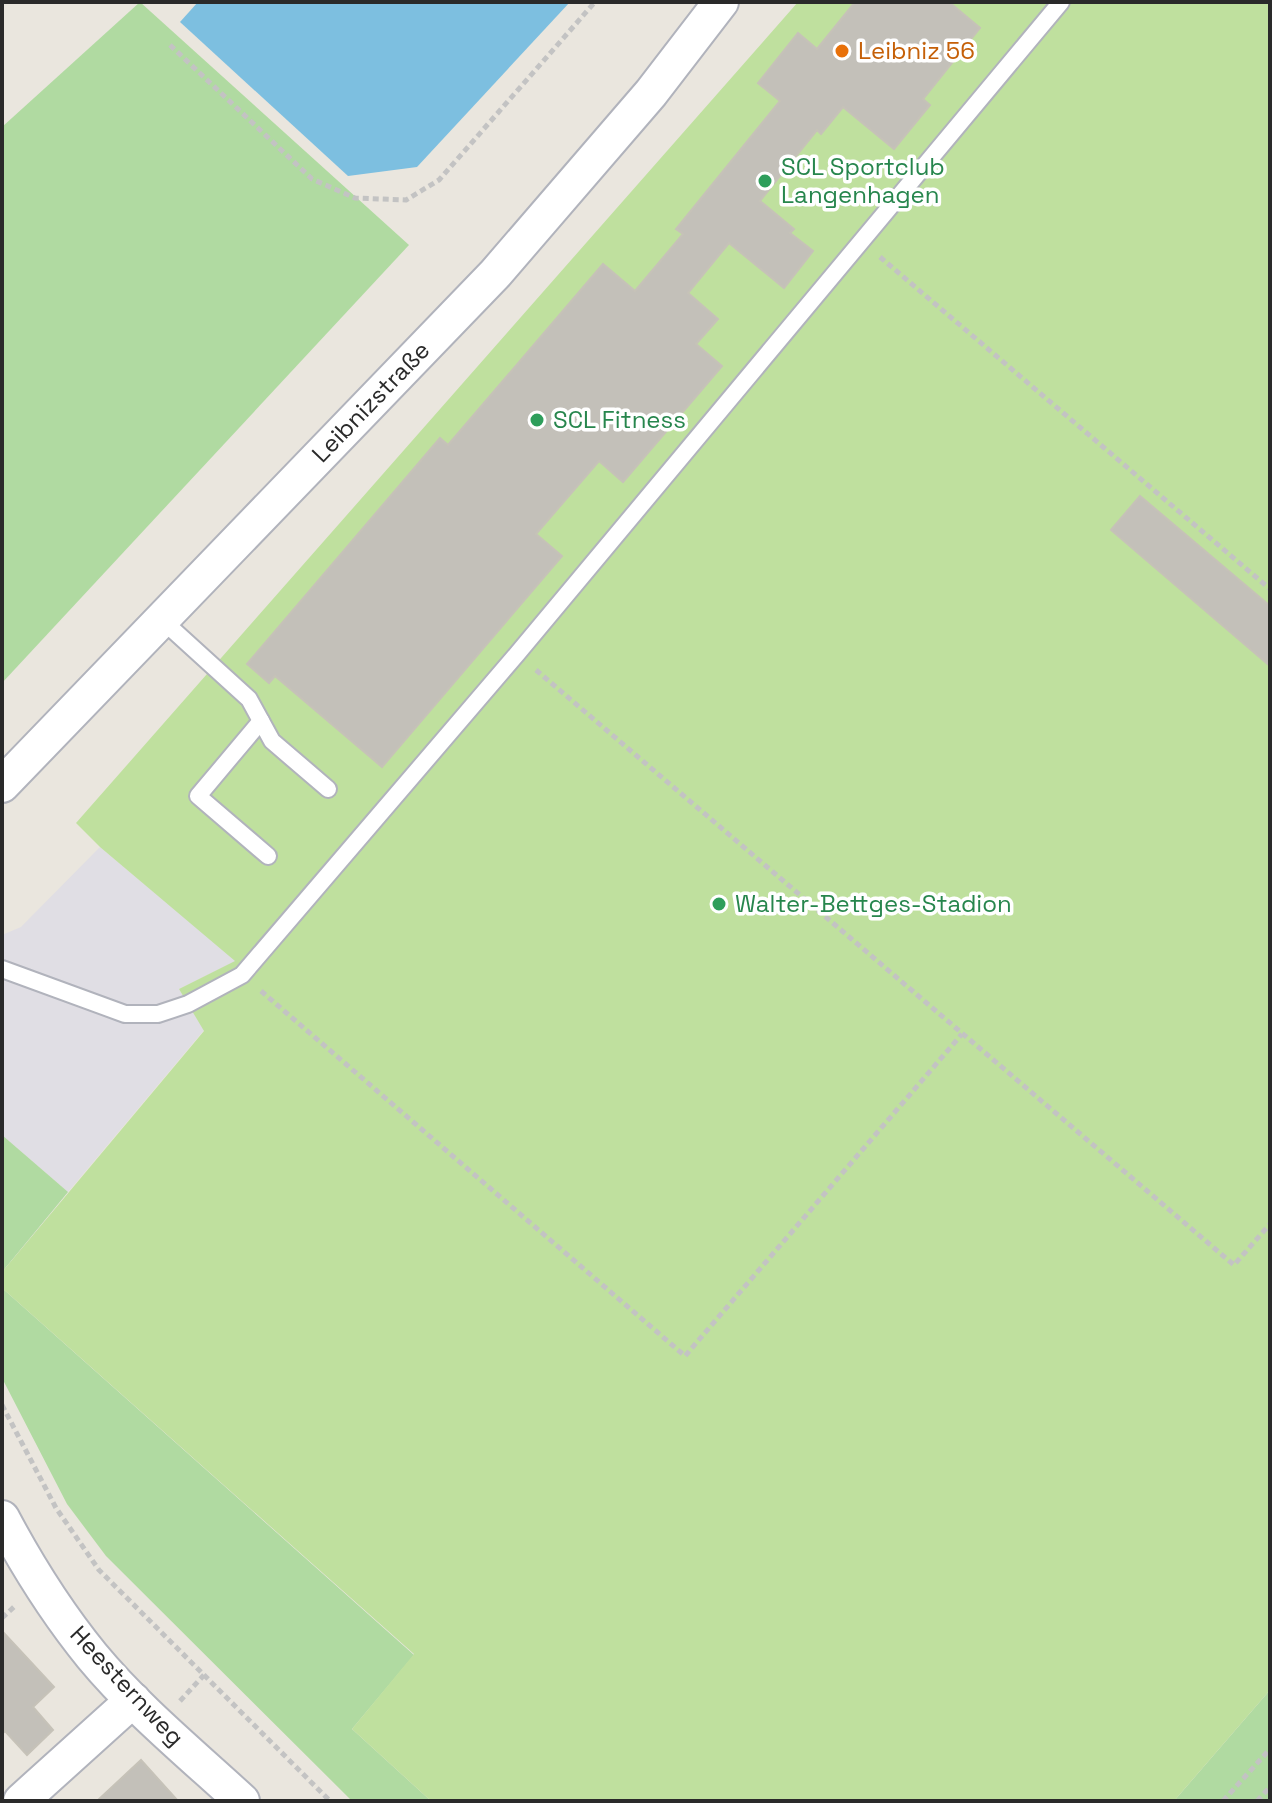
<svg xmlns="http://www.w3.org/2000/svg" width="1272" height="1803" font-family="'Space Grotesk',sans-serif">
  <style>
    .industrial { fill: #e0dee4 }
    .green { fill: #b0daa1 }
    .pitch { fill: #bfe09e }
    .water { fill: #7dbfe0 }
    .building { fill: #c3c0b9; stroke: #c6c2b8; stroke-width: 2 }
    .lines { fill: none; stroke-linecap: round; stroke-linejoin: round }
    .service-casing { stroke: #b1b3bc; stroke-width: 20 }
    .minor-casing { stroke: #b1b3bc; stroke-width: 38 }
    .path { stroke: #c3c3c3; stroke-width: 5; stroke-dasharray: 6 4; stroke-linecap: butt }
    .service { stroke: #fff; stroke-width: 16 }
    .minor { stroke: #fff; stroke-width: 34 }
    .food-dot { fill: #e8710a; stroke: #fff; stroke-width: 3 }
    .leisure-dot { fill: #2e9e5b; stroke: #fff; stroke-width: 3 }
    .labels { text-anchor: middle; stroke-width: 7; stroke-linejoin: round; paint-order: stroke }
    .food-label { font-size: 24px; fill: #c56008; stroke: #fff; text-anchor: start }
    .leisure-label { font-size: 24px; fill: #27864d; stroke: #fff; text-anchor: start }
    .street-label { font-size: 24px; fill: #2a2a2a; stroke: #fff }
  </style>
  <rect width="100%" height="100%" fill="#eae6de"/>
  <!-- industrial -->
  <polygon class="industrial" points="100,847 236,961 179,989 204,1030 68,1192 2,1135 2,935 21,927"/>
  <!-- green -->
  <g class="green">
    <polygon points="140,2 409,245 2,683 2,127"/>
    <polygon points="2,1135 68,1192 2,1272"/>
    <polygon points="2,1288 414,1655 352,1729 431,1801 352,1801 106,1556 67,1504 2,1378"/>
    <polygon points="1270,1690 1270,1801 1174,1801"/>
  </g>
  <!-- pitch -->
  <polygon class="pitch" points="798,2 1270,2 1270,1690 1174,1801 431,1801 352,1729 414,1654 2,1288 2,1272 204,1031 179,989 235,961 100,847 76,823"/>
  <!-- water -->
  <polygon class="water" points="198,2 570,2 417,167 348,176 180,22"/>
  <!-- building -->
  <g class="building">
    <polygon points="855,2 949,2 980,28 923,99 930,105 894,149 843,107 821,134 817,130 760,201 794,229 790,233 813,251 784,288 729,243 688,293 718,319 696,344 722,366 623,482 599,461 536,534 562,556 382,767 275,676 269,683 247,664 440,438 448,445 603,264 635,291 683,234 676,229 780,101 758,83 798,33 817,49"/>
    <polygon points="1140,496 1270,606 1270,666 1111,530"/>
    <polygon points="2,1631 54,1687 33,1707 53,1730 27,1755 5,1731 2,1734"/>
    <polygon points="141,1760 178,1801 97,1801"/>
  </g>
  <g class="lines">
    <!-- service casing -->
    <g class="service-casing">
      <g id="service">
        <polyline points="161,619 249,699 272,741 328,789"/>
        <polyline points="261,721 198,796 268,856"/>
        <polyline points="2,969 125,1014 158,1014 188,1004 242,975 517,654 1061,2"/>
      </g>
    </g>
    <!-- minor casing -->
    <g class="minor-casing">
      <g id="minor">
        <polyline points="2,785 495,274 651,93 721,2"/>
        <path d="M 2,1518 C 28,1567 57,1613 92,1656 C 135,1708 192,1755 242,1801"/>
        <polyline points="21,1801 133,1700"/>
      </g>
    </g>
    <!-- path -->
    <g class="path">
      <polyline points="170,45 312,179 355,198 406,200 439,180 595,2"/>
      <polyline points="880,257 1270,589"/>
      <polyline points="536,670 1234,1265 1270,1224"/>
      <polyline points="261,991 685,1356 962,1034"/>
      <polyline points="2,1405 56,1508 99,1570 330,1801"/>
      <polyline points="2,1618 15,1606"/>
      <polyline points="180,1701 204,1675"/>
      <polyline points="1223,1801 1270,1749"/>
      <polyline points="1257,1801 1270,1787"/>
    </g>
    <!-- service -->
    <use href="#service" class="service"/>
    <!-- minor -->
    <use href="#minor" class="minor"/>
  </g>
  <!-- markers -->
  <circle class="food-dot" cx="842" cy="51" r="8"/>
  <g class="leisure-dot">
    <circle cx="765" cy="181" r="8"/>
    <circle cx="537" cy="420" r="8"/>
    <circle cx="719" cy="904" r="8"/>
  </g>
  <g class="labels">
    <!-- food labels -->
    <g class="food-label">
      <text x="858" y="59">Leibniz 56</text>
    </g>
    <!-- leisure labels -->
    <g class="leisure-label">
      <text x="781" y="175">SCL Sportclub<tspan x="781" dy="28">Langenhagen</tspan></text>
      <text x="553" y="428">SCL Fitness</text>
      <text x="735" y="912">Walter-Bettges-Stadion</text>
    </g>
    <!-- street labels -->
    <g class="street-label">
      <text transform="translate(371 402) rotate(-46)" y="8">Leibnizstraße</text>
      <text transform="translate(127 1686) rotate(47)" y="8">Heesternweg</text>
    </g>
  </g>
  <!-- border -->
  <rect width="1272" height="1803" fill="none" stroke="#2a2a2a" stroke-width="8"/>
</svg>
